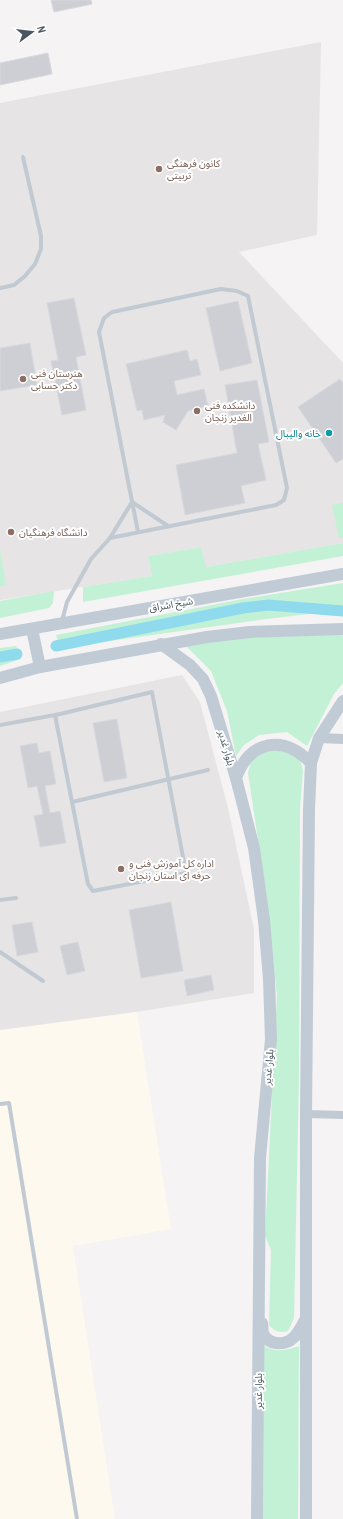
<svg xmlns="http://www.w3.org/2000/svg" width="343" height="1519" font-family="'Archivo Narrow','Noto Sans Arabic',sans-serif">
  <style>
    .commercial { fill: #fdf9ef }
    .education { fill: #e6e4e5 }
    .green { fill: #c3f1d5 }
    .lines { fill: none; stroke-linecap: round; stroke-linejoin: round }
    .canal { stroke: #90daee; stroke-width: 11 }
    .building { fill: #cdcfd5; stroke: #d7d9de }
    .service { stroke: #c1cad2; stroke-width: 4 }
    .minor { stroke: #c1cad2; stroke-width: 8 }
    .tertiary { stroke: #c1cad2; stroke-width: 10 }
    .secondary { stroke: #c1cbd6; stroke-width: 12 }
    .education-dot { fill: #8d6e63; stroke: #fff; stroke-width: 1.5 }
    .culture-dot { fill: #0f9aa8; stroke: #fff; stroke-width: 1.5 }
    .labels { text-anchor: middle; stroke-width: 4; stroke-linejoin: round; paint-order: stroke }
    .education-label { font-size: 10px; fill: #785e54; stroke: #fff; text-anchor: start }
    .culture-label { font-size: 10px; fill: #0d838f; stroke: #fff; text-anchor: end }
    .street-label { font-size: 10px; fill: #4a5661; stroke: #fff }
  </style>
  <rect width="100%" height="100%" fill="#f5f3f3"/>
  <!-- commercial -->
  <polygon class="commercial" points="137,1012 171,1229 73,1246 115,1519 0,1519 0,1030"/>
  <!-- education -->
  <g class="education">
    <polygon points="321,42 317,235 239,252 343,363 343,543 205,567 201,547 148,556 152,576 0,600 0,103"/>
    <polygon points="182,675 200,702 228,808 254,929 254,993 142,1011 0,1030 0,712"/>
  </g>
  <!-- green -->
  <g class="green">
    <polygon points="343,503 343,538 339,538 332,505"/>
    <polygon points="343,543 343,556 83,602 83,587 152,576 148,556 201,547 206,567"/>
    <polygon points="0,550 6,585 0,586"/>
    <polygon points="343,583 343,610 266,619 60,648 56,635 243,599"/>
    <polygon points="54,591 53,603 49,608 0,618 0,601"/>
    <polygon points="343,633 343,683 334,694 307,746 287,732 259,735 244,745 236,756 227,711 211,671 184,644 253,637"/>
    <polygon points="16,646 21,659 0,666 0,648"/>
    <path d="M 270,748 L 286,752 L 300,760 L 303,770 L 300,808 L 299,1077 L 294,1318 L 288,1331 C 279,1333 275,1332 269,1325 L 271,1250 L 265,1236 L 277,995 L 266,893 L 248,773 C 251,758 256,755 270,748 Z"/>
    <path d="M 264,1346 C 276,1353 287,1350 299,1346 L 298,1519 L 263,1519 Z"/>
  </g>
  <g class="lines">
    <!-- canal -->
    <g class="canal">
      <polyline points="56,646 243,608 268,605 343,611"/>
      <polyline points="0,657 17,654"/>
    </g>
  </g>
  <!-- building -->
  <g class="building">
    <polygon points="51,0 91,0 92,4 54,12"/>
    <polygon points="48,53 52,74 0,85 0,63"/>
    <polygon points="74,298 86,355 76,357 86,410 62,415 51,361 58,360 47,303"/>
    <polygon points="238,301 252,363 220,371 206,308"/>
    <polygon points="30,343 37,385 0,391 0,348"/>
    <polygon points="187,350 190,361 197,359 201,375 174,381 177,395 204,389 208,406 188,411 176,430 163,422 165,415 144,420 142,410 137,411 126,364"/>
    <polygon points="340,379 343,383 343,459 336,463 298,407"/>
    <polygon points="257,380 269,442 258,444 266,480 241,486 245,503 185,515 176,465 237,453 225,385"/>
    <polygon points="117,719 127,778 104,782 93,723"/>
    <polygon points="37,743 39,753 50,751 56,784 45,786 50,813 60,811 66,843 40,847 34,816 43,814 37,786 28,788 20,746"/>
    <polygon points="171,902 183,971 141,978 129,910"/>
    <polygon points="32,922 38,952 17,956 12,925"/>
    <polygon points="78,942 85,971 67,975 60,946"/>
    <polygon points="211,975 214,990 187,996 184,980"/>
  </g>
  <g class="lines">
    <!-- service -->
    <g class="service">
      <polyline points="0,288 14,285 25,276 35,264 41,249 41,236 23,157"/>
      <polyline points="110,538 132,502 168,526"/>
      <polyline points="62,621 67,602 91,559 110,538 276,505 284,500 287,488 248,296 237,291 221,289 112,312 104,318 99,332 138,532"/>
      <polyline points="0,725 55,715 60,714 152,692 186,873 93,891 88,884 55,715"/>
      <polyline points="72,802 208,770"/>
      <polyline points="0,900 16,898"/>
      <polyline points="0,952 43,981"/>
      <polyline points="0,1104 9,1103 77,1519"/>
    </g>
    <!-- minor -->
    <polyline class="minor" points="306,1114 343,1115"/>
    <!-- tertiary -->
    <polyline class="tertiary" points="319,738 343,739"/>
    <!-- secondary -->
    <g class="secondary">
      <polyline points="32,629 40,667"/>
      <polyline points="0,634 343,574"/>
      <polyline points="161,644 190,665 203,679 211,696 236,778 254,848 264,920 269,979 271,1039 260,1158 257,1519"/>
      <polyline points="0,678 40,667 207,637 250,632 343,629"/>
      <path d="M 236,778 C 250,740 283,734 311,763"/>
      <path d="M 262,1323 C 263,1326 262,1330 263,1333 C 267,1345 285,1346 293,1338 C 298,1334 302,1326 305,1320"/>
      <polyline points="306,1519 306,1114 309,810 311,763 319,738 343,701"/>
    </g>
  </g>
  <!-- markers -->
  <g class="education-dot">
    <circle cx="159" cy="169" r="4"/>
    <circle cx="23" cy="379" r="4"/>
    <circle cx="197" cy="411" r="4"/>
    <circle cx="11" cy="532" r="4"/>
    <circle cx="121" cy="869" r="4"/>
  </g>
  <circle class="culture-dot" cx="329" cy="433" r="4"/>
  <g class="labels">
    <!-- education labels -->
    <g class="education-label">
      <text x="167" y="167">کانون فرهنگی<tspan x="167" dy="12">تربیتی</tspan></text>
      <text x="31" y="377">هنرستان فنی<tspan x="31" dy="12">دکتر حسابی</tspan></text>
      <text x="205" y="409">دانشکده فنی<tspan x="205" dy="12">الغدیر زنجان</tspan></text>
      <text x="19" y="536">دانشگاه فرهنگیان</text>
      <text x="129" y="867">اداره کل آموزش فنی و<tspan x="129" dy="12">حرفه ای استان زنجان</tspan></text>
    </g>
    <!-- culture labels -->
    <g class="culture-label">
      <text x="321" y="437">خانه والیبال</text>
    </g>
    <!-- street labels -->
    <g class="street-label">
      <text transform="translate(171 604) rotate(-10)" y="4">شیخ اشراق</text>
      <text transform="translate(227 748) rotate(74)" y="4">بلوار غدیر</text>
      <text transform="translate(268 1067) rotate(-85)" y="4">بلوار غدیر</text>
      <text transform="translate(258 1391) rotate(-90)" y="4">بلوار غدیر</text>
    </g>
  </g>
  <!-- north arrow -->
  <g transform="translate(32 32) rotate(75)" stroke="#ffffff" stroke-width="3" paint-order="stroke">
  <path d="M0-3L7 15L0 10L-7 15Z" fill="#4a5661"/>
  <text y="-6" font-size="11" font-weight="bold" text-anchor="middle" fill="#4a5661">N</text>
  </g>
</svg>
